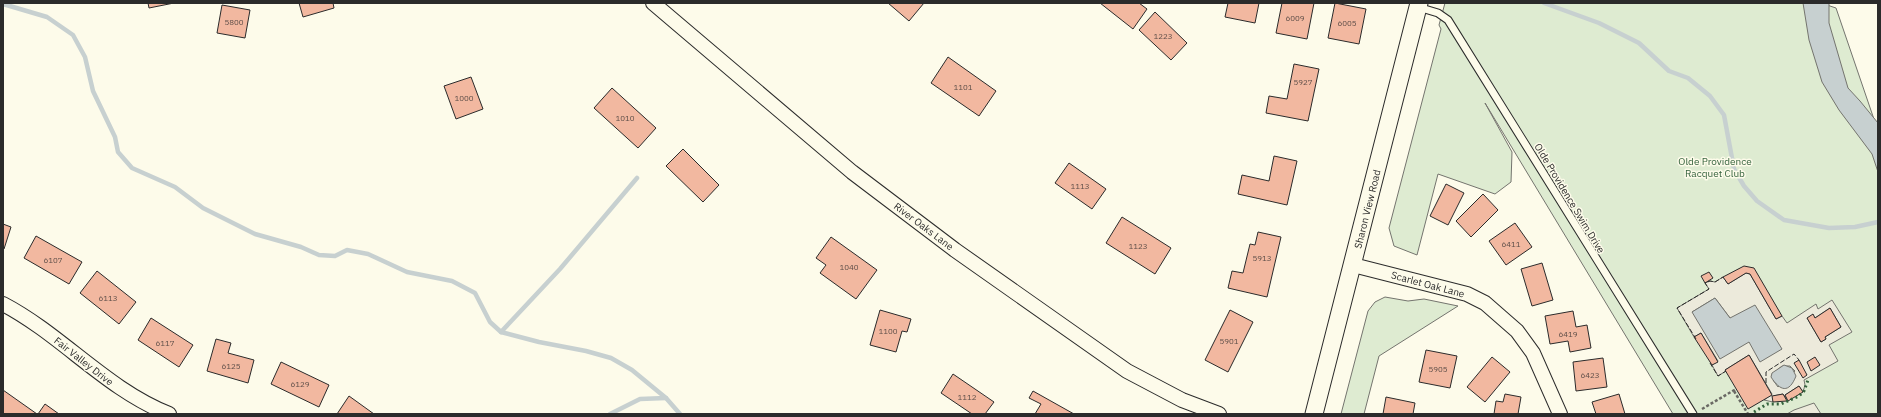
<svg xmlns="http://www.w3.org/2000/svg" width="1881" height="417" font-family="'IBM Plex Sans',sans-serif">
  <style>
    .green { fill: #deebd1; stroke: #74746e }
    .parking { fill: #eceadb; stroke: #74746e; fill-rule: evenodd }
    .water { fill: #c7d0d0; stroke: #74746e }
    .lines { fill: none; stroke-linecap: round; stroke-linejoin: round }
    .stream { stroke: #c7d0d0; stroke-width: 4.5 }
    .building { fill: #f2b8a0; stroke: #2b2b2b }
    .service-casing { stroke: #2b2b2b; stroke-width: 9 }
    .minor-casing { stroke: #2b2b2b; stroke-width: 16 }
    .tertiary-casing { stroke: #2b2b2b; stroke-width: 19 }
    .path { stroke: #6a6964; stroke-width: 2.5; stroke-dasharray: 3 2; stroke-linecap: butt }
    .service { stroke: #fdfbea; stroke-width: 7 }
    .minor { stroke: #fdfbea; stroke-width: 14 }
    .tertiary { stroke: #fdfbea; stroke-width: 17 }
    .hedge { stroke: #34623c; stroke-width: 3; stroke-dasharray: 2 3; stroke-linecap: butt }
    .fence { stroke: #2b2b2b; stroke-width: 1; stroke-dasharray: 5 2; stroke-linecap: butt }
    .labels { text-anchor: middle; stroke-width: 3; stroke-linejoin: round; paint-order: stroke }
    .number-label { font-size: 8px; fill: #5d4e48 }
    .park-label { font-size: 10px; fill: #34623c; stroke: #fdfbea }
    .street-label { font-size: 10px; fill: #2b2b2b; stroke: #fdfbea }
  </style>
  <rect width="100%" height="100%" fill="#fdfbea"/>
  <!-- green -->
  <g class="green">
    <polygon points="1445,3 1821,3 1836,8 1878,131 1878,414 1673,414 1485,103 1512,152 1511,182 1495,194 1438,174 1417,255 1394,246 1389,228 1441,29 1439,25"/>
    <polygon points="1385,297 1408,301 1424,299 1458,306 1379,356 1364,414 1341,414 1368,311 1375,302"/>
  </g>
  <!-- parking -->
  <g class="parking">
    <path d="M 1746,273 L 1750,274 L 1776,319 L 1782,316 L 1787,323 L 1816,304 L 1818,309 L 1832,300 L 1852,332 L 1829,345 L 1838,361 L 1804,380 L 1805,385 L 1803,392 L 1799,386 L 1785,395 L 1788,401 L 1783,394 L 1773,396 L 1773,402 L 1764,400 L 1772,394 L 1749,355 L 1725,370 L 1726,371 L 1718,376 L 1712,365 L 1718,361 L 1701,333 L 1694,337 L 1677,308 L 1709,289 L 1705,283 L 1710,281 L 1715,282 L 1723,277 L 1728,284 ZM 1715,298 L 1730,318 L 1782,349 L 1749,342 L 1692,312 ZM 1830,308 L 1841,327 L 1825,337 L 1826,339 L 1821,342 L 1807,318 L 1813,315 L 1815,318 ZM 1782,366 L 1790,366 L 1795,371 L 1778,387 L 1773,380 L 1776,371 Z"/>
    <polygon points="1814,403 1821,414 1787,414 1794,410"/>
  </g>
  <!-- water -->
  <g class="water">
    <polygon points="1803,3 1829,3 1829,23 1848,88 1860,101 1878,123 1878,172 1872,154 1839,110 1822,82 1809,40"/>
    <polygon points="1715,298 1730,318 1755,305 1782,349 1760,362 1749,342 1720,359 1692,312"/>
    <path d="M 1784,365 L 1792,368 L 1796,376 C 1789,394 1780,391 1771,377 L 1772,373 Z"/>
  </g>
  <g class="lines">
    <!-- stream -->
    <g class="stream">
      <polyline points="1544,3 1599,23 1639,43 1669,71 1688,78 1710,96 1724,115 1734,169 1744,186 1757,201 1784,220 1829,228 1855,227 1878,222"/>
      <polyline points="3,4 47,17 73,35 85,57 93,91 115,137 118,152 132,168 175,187 203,208 255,234 301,247 319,255 335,256 347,250 368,254 407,272 452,281 475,293 490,322 501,332 539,342 586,351 611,358 632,370 666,398 680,414"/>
      <polyline points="501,332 560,269 637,178"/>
      <polyline points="610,414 640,399 666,398"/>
    </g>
  </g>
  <!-- building -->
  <g class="building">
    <polygon points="148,3 174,3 149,8"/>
    <polygon points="299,3 333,3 334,8 303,17"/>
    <polygon points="888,3 924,3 909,21"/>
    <polygon points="1100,3 1139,3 1147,9 1133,29"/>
    <polygon points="1228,3 1259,3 1255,23 1225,17"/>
    <polygon points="1282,3 1314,3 1307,39 1276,33"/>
    <polygon points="1335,3 1366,9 1359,44 1328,38"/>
    <polygon points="222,5 250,10 245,38 217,33"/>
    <polygon points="1155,12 1187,43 1171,60 1139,30"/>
    <polygon points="948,57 996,91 979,116 931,83"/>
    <polygon points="1294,64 1319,69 1308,121 1266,113 1269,96 1287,99"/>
    <polygon points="471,77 483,109 456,119 444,86"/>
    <polygon points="612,88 656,128 638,148 594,108"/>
    <polygon points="683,149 719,185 703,202 666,166"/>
    <polygon points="1274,156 1297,161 1287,205 1238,194 1242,175 1269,181"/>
    <polygon points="1069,163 1106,189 1092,209 1055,183"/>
    <polygon points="1446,184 1464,193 1448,225 1430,216"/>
    <polygon points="1483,194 1498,210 1471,237 1456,221"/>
    <polygon points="1122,217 1171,248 1155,274 1106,243"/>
    <polygon points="1515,223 1532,247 1506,265 1489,241"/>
    <polygon points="3,224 11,227 4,249 3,248"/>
    <polygon points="1258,232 1281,237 1267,297 1228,288 1232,271 1243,273 1250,244 1255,245"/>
    <polygon points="36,236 82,262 69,284 24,258"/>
    <polygon points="831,237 877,270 856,299 820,273 826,265 816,258"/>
    <polygon points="1542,263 1553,300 1532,306 1521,269"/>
    <polygon points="1744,266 1754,268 1782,316 1776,319 1750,274 1746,273 1728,284 1723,277"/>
    <polygon points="97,271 136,302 119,324 80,293"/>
    <polygon points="1709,272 1713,278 1705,283 1701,276"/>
    <polygon points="1830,308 1841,327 1825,337 1826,339 1821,342 1807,318 1813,314 1815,318"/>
    <polygon points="880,310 911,319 907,332 902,331 896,352 870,345"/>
    <polygon points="1230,310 1253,322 1228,372 1205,360"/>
    <polygon points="1573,311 1576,327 1587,325 1591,348 1570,352 1568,341 1550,344 1545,316"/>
    <polygon points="151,318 193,345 179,367 138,340"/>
    <polygon points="1701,333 1718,362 1712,365 1694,337"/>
    <polygon points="216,339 231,343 228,353 254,360 248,383 207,371"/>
    <polygon points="1426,350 1457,356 1450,388 1419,382"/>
    <polygon points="1749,355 1772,395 1748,409 1725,370"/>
    <polygon points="1492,357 1510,372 1485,402 1467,387"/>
    <polygon points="1815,357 1820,365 1811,371 1807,362"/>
    <polygon points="1603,358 1607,387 1576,391 1573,362"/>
    <polygon points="1799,360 1807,375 1803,378 1794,363"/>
    <polygon points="281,362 329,385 319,407 271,384"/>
    <polygon points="953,374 994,402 985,414 972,414 941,393"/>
    <polygon points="1799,386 1803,392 1788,401 1785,395"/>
    <polygon points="3,390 37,414 3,414"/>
    <polygon points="1033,391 1074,414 1035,414 1041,404 1029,398"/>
    <polygon points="1505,394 1521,397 1518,414 1494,414 1496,401 1503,402"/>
    <polygon points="1619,394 1625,414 1596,414 1592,402"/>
    <polygon points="1783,394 1787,401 1773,402 1772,396"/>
    <polygon points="349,396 374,414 337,414"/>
    <polygon points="1386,397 1415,403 1413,414 1383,414"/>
    <polygon points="45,404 59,414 38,414"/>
  </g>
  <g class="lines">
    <!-- service casing -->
    <g class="service-casing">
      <polyline id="service" points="1418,7 1438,13 1448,20 1693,414"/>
    </g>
    <!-- minor casing -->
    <g class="minor-casing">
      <g id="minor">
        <polyline points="653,3 852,172 955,250 1127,371 1182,400 1219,414"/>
        <polyline points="1353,265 1467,294 1485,303 1517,331 1533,353 1560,414"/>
        <path d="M 3,304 C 62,335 106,389 169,414"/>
      </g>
    </g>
    <!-- tertiary casing -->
    <g class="tertiary-casing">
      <polyline id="tertiary" points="1314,414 1419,3"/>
    </g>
    <!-- path -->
    <g class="path">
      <polyline points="1734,391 1748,414"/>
      <polyline points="1702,409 1736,389"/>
    </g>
    <!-- service -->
    <use href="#service" class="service"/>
    <!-- minor -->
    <use href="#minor" class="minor"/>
    <!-- tertiary -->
    <use href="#tertiary" class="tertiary"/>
    <!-- hedge -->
    <polyline class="hedge" points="1754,412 1767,404 1781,404 1799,396 1804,391 1808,380"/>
    <!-- fence -->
    <g class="fence">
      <polyline points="1696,339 1677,308 1709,289 1705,283 1710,281 1715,282 1723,277"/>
      <polyline points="1710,363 1718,376 1726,371"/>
      <polyline points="1766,383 1766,372 1794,354 1799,360"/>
    </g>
  </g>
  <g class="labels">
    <!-- number labels -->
    <g class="number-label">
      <text x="1295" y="21">6009</text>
      <text x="234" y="25">5800</text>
      <text x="1347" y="26">6005</text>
      <text x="1163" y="39">1223</text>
      <text x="1303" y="85">5927</text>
      <text x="963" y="90">1101</text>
      <text x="464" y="101">1000</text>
      <text x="625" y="121">1010</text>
      <text x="1080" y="189">1113</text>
      <text x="1511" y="247">6411</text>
      <text x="1138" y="249">1123</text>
      <text x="1262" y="261">5913</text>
      <text x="53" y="263">6107</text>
      <text x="849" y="270">1040</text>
      <text x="108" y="301">6113</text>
      <text x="888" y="334">1100</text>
      <text x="1568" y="337">6419</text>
      <text x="1229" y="344">5901</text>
      <text x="165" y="346">6117</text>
      <text x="231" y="369">6125</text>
      <text x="1438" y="372">5905</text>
      <text x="1590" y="378">6423</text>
      <text x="300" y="387">6129</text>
      <text x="967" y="400">1112</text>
    </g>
    <!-- park labels -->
    <g class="park-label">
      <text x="1715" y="165">Olde Providence<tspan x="1715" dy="12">Racquet Club</tspan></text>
    </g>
    <!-- street labels -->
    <g class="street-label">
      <text transform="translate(1570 198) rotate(59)" y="4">Olde Providence Swim Drive</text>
      <text transform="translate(1367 209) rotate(-76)" y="4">Sharon View Road</text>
      <text transform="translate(924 226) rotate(37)" y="4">River Oaks Lane</text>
      <text transform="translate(1428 284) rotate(15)" y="4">Scarlet Oak Lane</text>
      <text transform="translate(84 361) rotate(38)" y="4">Fair Valley Drive</text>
    </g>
  </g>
  <!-- border -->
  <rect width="1881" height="417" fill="none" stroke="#2b2b2b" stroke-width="8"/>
</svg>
